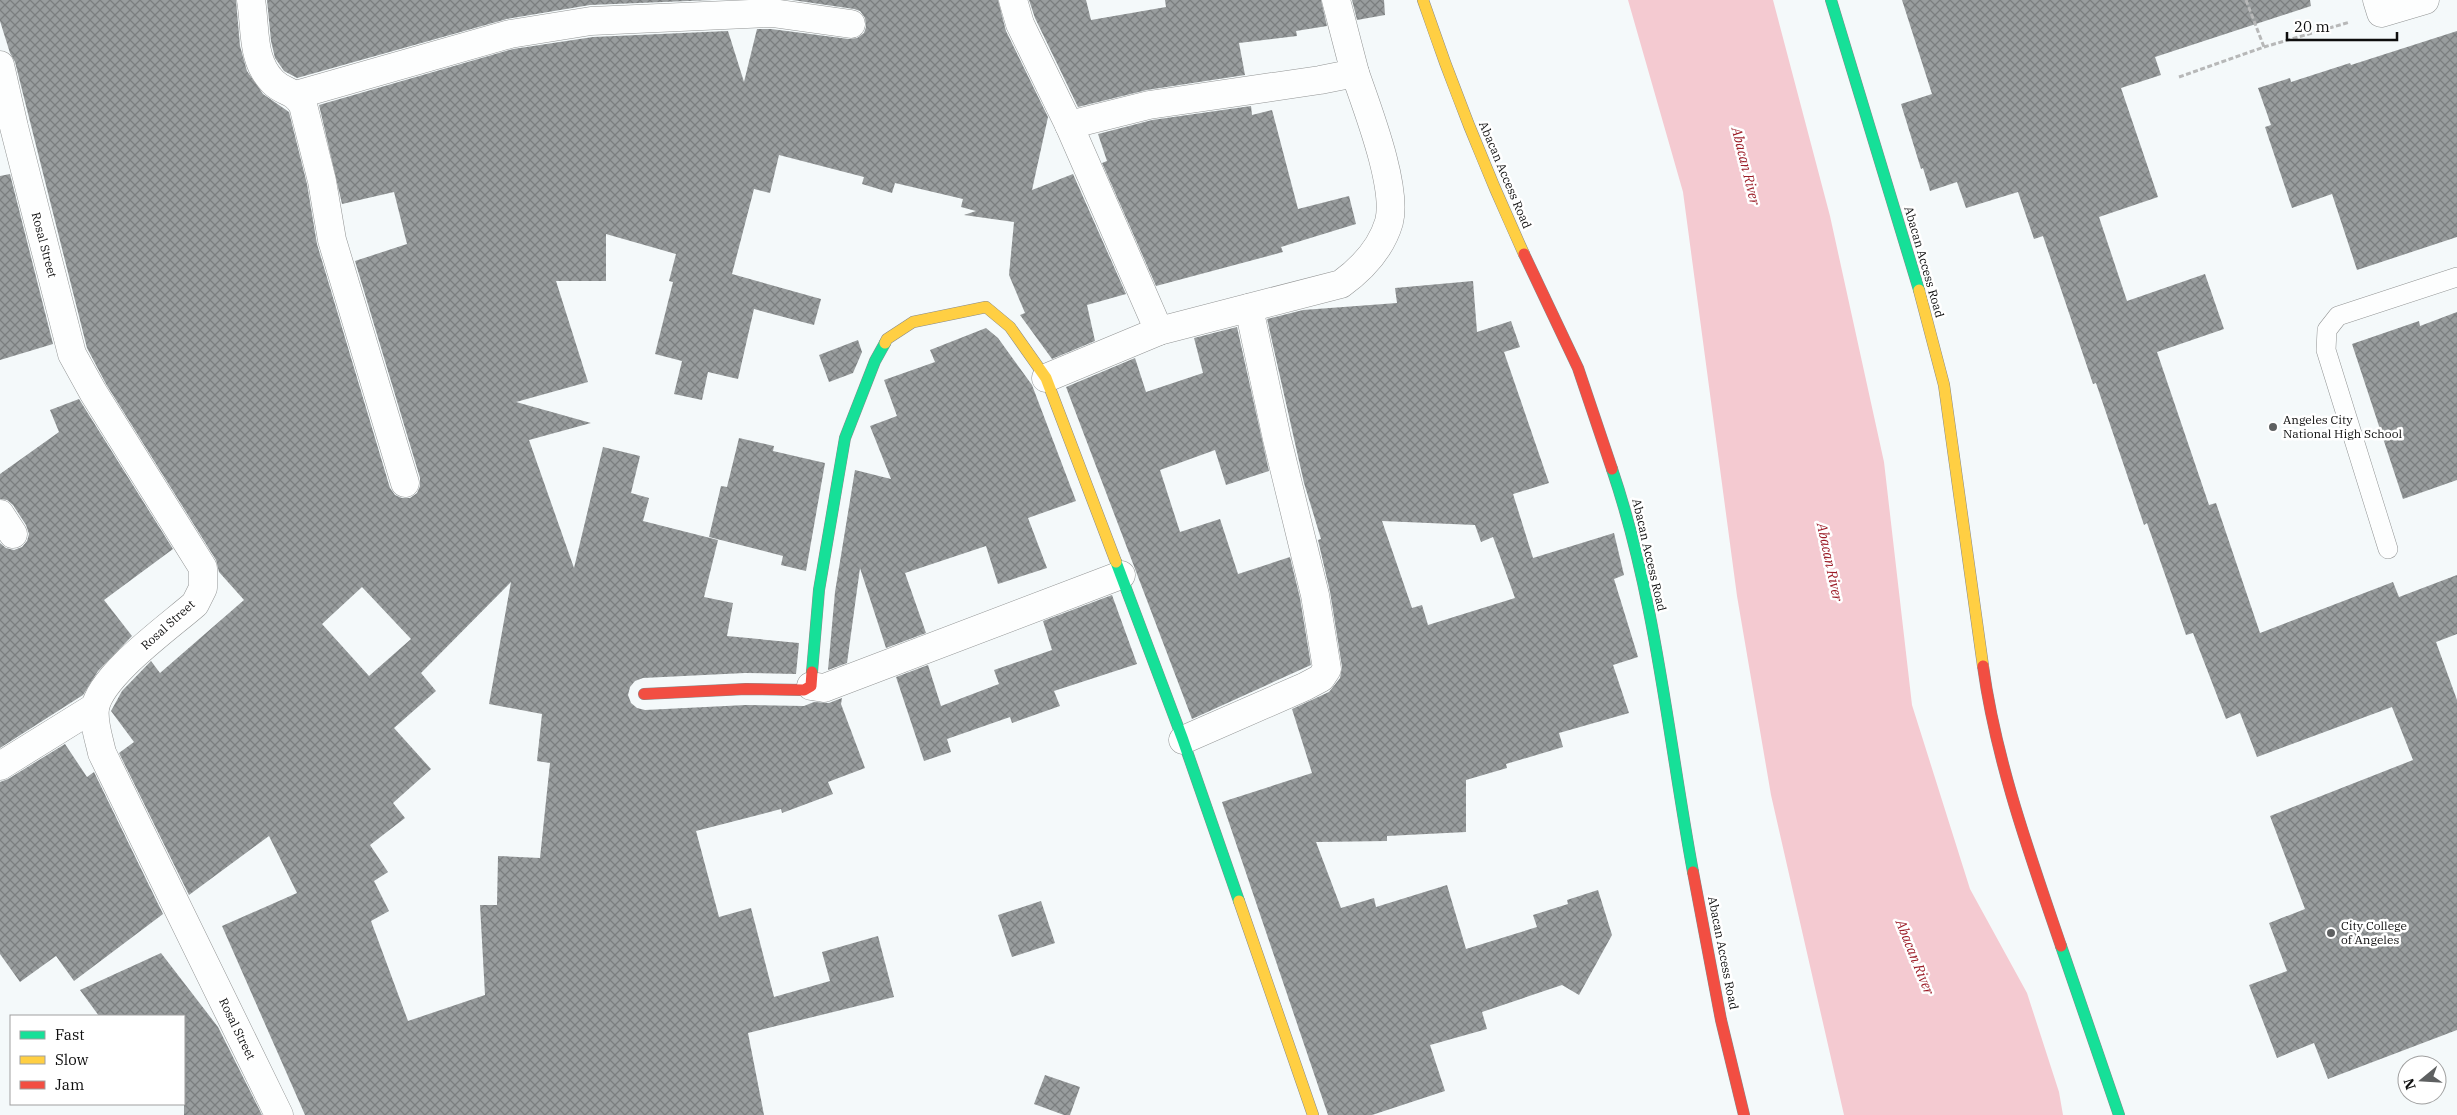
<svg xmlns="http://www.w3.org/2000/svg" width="2457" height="1115" font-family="'IBM Plex Serif',serif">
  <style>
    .water { fill: #f4cad1 }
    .building { fill: url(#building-cross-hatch); fill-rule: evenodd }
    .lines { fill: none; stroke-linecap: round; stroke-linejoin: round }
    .lane-casing { stroke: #929494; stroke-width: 20 }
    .street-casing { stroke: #929494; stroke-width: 29 }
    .fast-casing { stroke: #888a8b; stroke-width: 12 }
    .slow-casing { stroke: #888a8b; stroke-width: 12 }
    .jam-casing { stroke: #888a8b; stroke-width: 12 }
    .path { stroke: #b7b8b8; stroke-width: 3; stroke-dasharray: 5 2.5; stroke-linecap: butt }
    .lane { stroke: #fdfefe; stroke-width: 19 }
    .street { stroke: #fdfefe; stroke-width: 28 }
    .fast { stroke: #16e098; stroke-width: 11 }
    .slow { stroke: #ffcf43; stroke-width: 11 }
    .jam { stroke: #f24e42; stroke-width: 11 }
    .poi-dot { fill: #5e6061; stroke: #fff; stroke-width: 2 }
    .labels { text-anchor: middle; stroke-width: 5; stroke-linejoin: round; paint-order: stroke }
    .street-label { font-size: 12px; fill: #0e0e0e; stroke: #fff }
    .poi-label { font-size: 12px; fill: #0e0e0e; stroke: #fff; text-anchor: start }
    .water-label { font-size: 14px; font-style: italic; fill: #9b1c27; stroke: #fff }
  </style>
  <defs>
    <pattern id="building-cross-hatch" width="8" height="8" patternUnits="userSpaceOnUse" patternTransform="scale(1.25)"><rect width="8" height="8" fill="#999d9e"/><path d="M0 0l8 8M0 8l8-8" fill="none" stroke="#7b7e7f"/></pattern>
  </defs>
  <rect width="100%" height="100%" fill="#f4f9fa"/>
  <!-- water -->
  <polygon class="water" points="1628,0 1773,0 1830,216 1884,462 1912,705 1970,889 2027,993 2059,1092 2063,1115 1844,1115 1771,795 1737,596 1683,192"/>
  <!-- building -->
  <g class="building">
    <path d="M 0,0 L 236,0 L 240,46 L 247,71 L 263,94 L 289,112 L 307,184 L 317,244 L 390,488 L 395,495 L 402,498 L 410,498 L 417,493 L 420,486 L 420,478 L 355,261 L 407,244 L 394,192 L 342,204 L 319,105 L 513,49 L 593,37 L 728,31 L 744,82 L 757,29 L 771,29 L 849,39 L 857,38 L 864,33 L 866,27 L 865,18 L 860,11 L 854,9 L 792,0 L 998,0 L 1006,31 L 1048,117 L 1032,190 L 1073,174 L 1126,294 L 1087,305 L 1095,341 L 1052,359 L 1020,315 L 1025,313 L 1009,275 L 1014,222 L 964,215 L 976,211 L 961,207 L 963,199 L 895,183 L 892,193 L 862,184 L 864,177 L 779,155 L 770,193 L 754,189 L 732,274 L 821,299 L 814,325 L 754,309 L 738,379 L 708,372 L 702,400 L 674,394 L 682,361 L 655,354 L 673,282 L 669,281 L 676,254 L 606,234 L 606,281 L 556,281 L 588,382 L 516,402 L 591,423 L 529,440 L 574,568 L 603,447 L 640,456 L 631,493 L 649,498 L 643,521 L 718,540 L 704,597 L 733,603 L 727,636 L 799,643 L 796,674 L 745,673 L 643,678 L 635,681 L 630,687 L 628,695 L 631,703 L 637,708 L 645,710 L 746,705 L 804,706 L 814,702 L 829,703 L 842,698 L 841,704 L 865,768 L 828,782 L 833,794 L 782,813 L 781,809 L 696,831 L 719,917 L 751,908 L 774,997 L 830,981 L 822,952 L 878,936 L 894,997 L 748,1033 L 764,1115 L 305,1115 L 222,926 L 297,893 L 269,836 L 189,895 L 119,753 L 134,742 L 111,711 L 122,691 L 151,661 L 160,673 L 244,600 L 219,572 L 216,560 L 106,384 L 87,348 L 15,62 L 10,53 L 0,21 ZM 511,582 L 489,704 L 542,714 L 537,761 L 550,763 L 540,858 L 498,856 L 497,905 L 480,905 L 485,995 L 408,1021 L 371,921 L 389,911 L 374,881 L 388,872 L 370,845 L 405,818 L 393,803 L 431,769 L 394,728 L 436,691 L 421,673 ZM 362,587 L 411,639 L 369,676 L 322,624 Z"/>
    <polygon points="267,0 712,0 590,5 507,19 297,78 284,71 275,58 271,41"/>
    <polygon points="1029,0 1086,0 1091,20 1166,7 1165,0 1321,0 1327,26 1296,31 1297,36 1239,43 1245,75 1147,90 1078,107 1035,18"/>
    <polygon points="1352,0 1384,0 1385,15 1357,20"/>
    <polygon points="1902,0 2310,0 2311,6 2155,57 2161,75 2121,88 2158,197 2099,217 2127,301 2205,274 2224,329 2157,352 2209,505 2216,503 2260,633 2393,582 2399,597 2457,575 2457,634 2436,642 2457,700 2457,1030 2328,1079 2314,1043 2277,1058 2249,985 2287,971 2269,923 2305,909 2270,816 2413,760 2392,707 2257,757 2240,713 2226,719 2193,633 2186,635 2147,523 2144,525 2096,383 2093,384 2043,236 2034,239 2018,192 1966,208 1957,182 1930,191 1923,168 1921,169 1901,104 1932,94"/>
    <polygon points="2457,31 2457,237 2357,270 2332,194 2292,208 2265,127 2271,125 2258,88 2290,78 2291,82 2350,63 2351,65"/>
    <polygon points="1251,106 1252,115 1272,110 1298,209 1349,196 1356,224 1281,247 1283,252 1156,286 1102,163 1107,161 1098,134 1152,120"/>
    <polygon points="10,174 53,344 0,360 0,176"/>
    <path d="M 1473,281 L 1477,332 L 1511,321 L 1520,347 L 1504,352 L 1549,483 L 1513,494 L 1533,558 L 1614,533 L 1624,575 L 1614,579 L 1638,657 L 1613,665 L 1629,713 L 1559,733 L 1563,747 L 1506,764 L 1507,768 L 1466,780 L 1466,832 L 1387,836 L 1387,841 L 1316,842 L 1341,908 L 1374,898 L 1376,907 L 1447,885 L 1466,949 L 1537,927 L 1533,915 L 1568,904 L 1567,900 L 1598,890 L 1612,935 L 1579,995 L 1562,985 L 1482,1012 L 1487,1029 L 1430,1045 L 1445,1091 L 1372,1115 L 1328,1115 L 1222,802 L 1312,773 L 1292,709 L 1329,692 L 1340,678 L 1342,667 L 1330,592 L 1318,540 L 1321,539 L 1304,483 L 1267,319 L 1303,310 L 1397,303 L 1395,288 ZM 1382,521 L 1475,525 L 1481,542 L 1493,537 L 1515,598 L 1428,625 L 1422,605 L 1412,608 Z"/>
    <polygon points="2457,312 2457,480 2403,499 2352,344 2419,321 2420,326"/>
    <polygon points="1237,327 1269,471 1226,485 1215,450 1160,470 1180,532 1220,519 1238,574 1290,557 1300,598 1311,665 1192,719 1066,387 1135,358 1146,392 1203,373 1194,338"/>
    <polygon points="986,328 998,338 1032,385 1076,501 1028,518 1047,568 998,584 986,546 905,573 926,633 886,648 860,568 847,663 828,670 835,592 855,470 891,479 870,426 897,416 884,380 935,362 930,350"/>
    <polygon points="858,340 862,352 853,373 829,382 819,355"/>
    <polygon points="79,399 173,549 104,600 132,636 98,671 83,695 0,748 0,543 6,548 14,550 22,547 27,541 29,534 26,525 13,505 7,500 0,499 0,474 59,432 50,410"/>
    <polygon points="739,438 774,446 773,451 825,463 806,571 781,565 783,556 709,537 721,486 727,487"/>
    <polygon points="1112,595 1137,664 1054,691 1060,706 1012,723 1010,717 947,739 951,752 924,761 896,677 928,665 941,706 999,684 994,670 1052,650 1043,621"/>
    <polygon points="65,744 87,777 94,772 163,914 74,981 56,956 20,982 0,954 0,782 8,779"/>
    <polygon points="1041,901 1055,943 1012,957 998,915"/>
    <polygon points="161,953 218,1027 262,1115 184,1115 184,1016 99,1016 80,990"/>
    <polygon points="1045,1075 1080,1087 1070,1115 1064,1115 1034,1104"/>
  </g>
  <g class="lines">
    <!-- lane casing -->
    <g class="lane-casing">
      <polyline id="lane" points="2388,549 2326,350 2327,330 2338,316 2457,277"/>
    </g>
    <!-- street casing -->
    <g class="street-casing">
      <g id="street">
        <path d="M 251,0 C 256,29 251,60 273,82 C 284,93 293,89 303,105 L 322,181 L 332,240 L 405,483"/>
        <polyline points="1013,0 1020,24 1069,125 1159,331"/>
        <polyline points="2377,0 2381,13 2425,0"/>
        <path d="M 0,65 L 14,127 L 72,354 L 93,392 L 203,568 L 203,588 L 195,604 C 170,626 101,675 95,708 C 93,722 99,739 102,753 L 279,1115"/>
        <polyline points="296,95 510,34 591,21 772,13 851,24"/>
        <polyline points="1069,125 1149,105 1320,80 1355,73 1336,0"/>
        <path d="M 1046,378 L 1159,331 L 1341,284 C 1363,268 1381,249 1389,222 C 1398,187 1367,108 1355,73"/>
        <polyline points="0,514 13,534"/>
        <polyline points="811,686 824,688 1121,575"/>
        <polyline points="1183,740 1304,687 1321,678 1327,669 1315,595 1277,439 1249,308"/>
        <polyline points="0,766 95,707"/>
      </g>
    </g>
    <!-- fast casing -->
    <g class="fast-casing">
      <g id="fast">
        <polyline points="1831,0 1919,290"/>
        <path d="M 1612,469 C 1656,599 1668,737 1693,872"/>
        <polyline points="1116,562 1183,740 1239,901"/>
        <polyline points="812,672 819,590 845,438 875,361 885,343"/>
        <polyline points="2061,946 2119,1115"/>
      </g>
    </g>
    <!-- slow casing -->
    <g class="slow-casing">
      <g id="slow">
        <path d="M 1423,0 C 1452,86 1486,171 1524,254"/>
        <polyline points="1919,290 1944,385 1983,666"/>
        <polyline points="885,343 887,339 913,322 986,307 1010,327 1046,378 1116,562"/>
        <polyline points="1239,901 1313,1115"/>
      </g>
    </g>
    <!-- jam casing -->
    <g class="jam-casing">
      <g id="jam">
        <polyline points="1524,254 1578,368 1612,469"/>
        <path d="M 1983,666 C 1996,761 2030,855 2061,946"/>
        <polyline points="644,694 746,689 804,690 811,686 812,672"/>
        <polyline points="1693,872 1721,1020 1744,1115"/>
      </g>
    </g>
    <!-- path -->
    <g class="path">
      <polyline points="2246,0 2264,47"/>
      <polyline points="2179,77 2264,47 2350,22"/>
    </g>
    <!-- lane -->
    <use href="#lane" class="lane"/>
    <!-- street -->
    <use href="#street" class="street"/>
    <!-- fast -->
    <use href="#fast" class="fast"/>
    <!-- slow -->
    <use href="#slow" class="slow"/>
    <!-- jam -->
    <use href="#jam" class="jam"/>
  </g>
  <!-- markers -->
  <g class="poi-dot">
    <circle cx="2273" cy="427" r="5"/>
    <circle cx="2331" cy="933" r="5"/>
  </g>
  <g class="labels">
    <!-- street labels -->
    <g class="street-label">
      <text transform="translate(1505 175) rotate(67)" y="4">Abacan Access Road</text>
      <text transform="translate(44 245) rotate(75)" y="4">Rosal Street</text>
      <text transform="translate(1924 262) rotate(74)" y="4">Abacan Access Road</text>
      <text transform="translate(1649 555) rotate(77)" y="4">Abacan Access Road</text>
      <text transform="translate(168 625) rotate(-42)" y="4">Rosal Street</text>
      <text transform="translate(1723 953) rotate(79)" y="4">Abacan Access Road</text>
      <text transform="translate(237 1029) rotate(64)" y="4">Rosal Street</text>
    </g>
    <!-- poi labels -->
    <g class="poi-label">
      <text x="2283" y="424">Angeles City<tspan x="2283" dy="14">National High School</tspan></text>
      <text x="2341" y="930">City College<tspan x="2341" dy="14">of Angeles</tspan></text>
    </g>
    <!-- water labels -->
    <g class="water-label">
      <text transform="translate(1746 166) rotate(76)" y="5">Abacan River</text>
      <text transform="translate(1830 562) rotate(78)" y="5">Abacan River</text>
      <text transform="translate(1915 957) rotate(68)" y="5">Abacan River</text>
    </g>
  </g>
  <!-- legend -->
  <rect x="10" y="1015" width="175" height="90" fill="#ffffff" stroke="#9f9f9f"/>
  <rect x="20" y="1031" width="25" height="8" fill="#16e098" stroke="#9f9f9f"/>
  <text x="55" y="1040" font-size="15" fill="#0e0e0e">Fast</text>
  <rect x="20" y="1056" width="25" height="8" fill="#ffcf43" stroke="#9f9f9f"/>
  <text x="55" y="1065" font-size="15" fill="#0e0e0e">Slow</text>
  <rect x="20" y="1081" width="25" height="8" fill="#f24e42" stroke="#9f9f9f"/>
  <text x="55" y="1090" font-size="15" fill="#0e0e0e">Jam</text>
  <!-- north arrow -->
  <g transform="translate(2422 1080) rotate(252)"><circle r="24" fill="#ffffff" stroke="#9f9f9f"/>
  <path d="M0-4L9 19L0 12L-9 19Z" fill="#5e6061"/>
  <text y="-8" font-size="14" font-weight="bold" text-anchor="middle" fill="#0e0e0e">N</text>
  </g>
  <!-- scale -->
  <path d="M2287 32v8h110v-8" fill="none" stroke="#0e0e0e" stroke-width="2.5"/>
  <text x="2294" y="32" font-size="15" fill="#0e0e0e" stroke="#ffffff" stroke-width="4" paint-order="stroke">20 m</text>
</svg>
